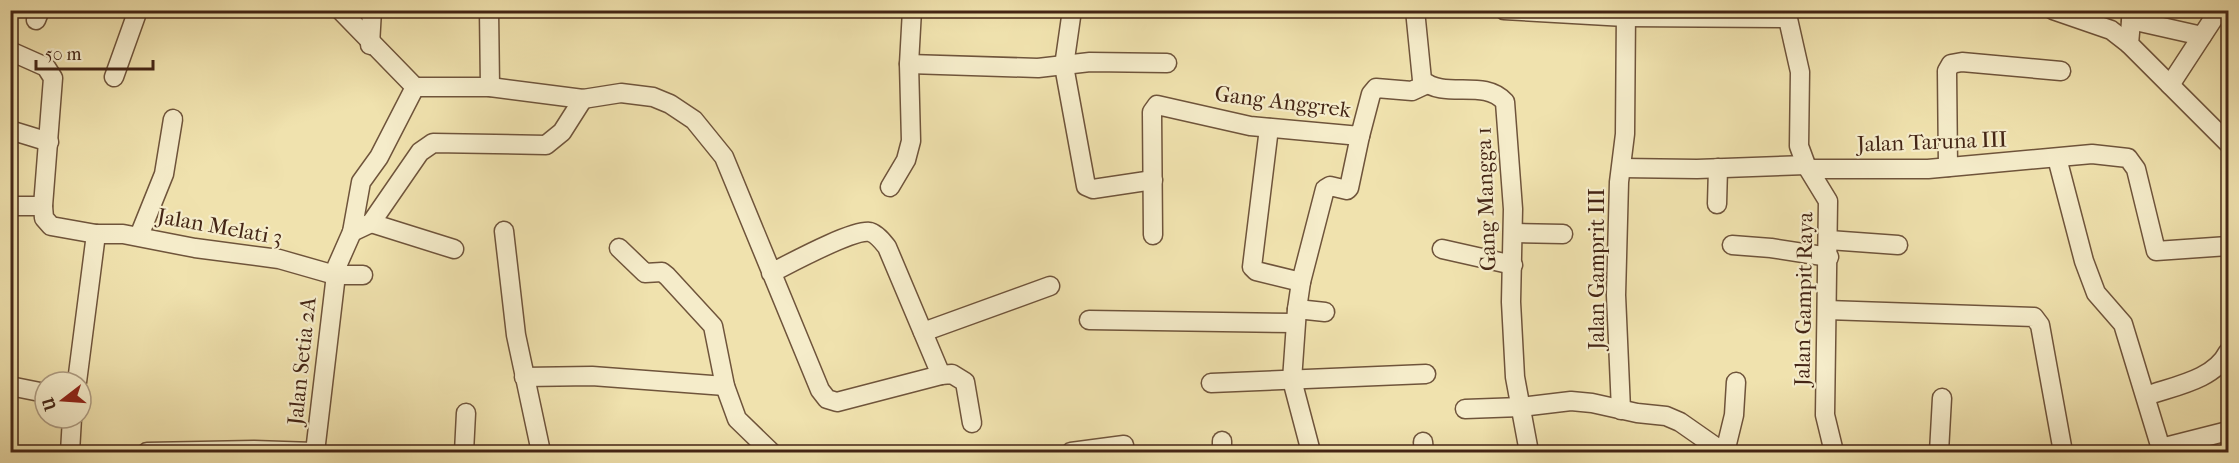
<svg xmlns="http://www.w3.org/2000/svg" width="2239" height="463" font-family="'IM FELL French Canon',serif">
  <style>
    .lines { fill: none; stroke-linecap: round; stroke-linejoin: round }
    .stream { stroke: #78816c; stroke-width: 4.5 }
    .minor-casing { stroke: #6f543b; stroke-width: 21 }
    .minor { stroke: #f5ecca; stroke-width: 18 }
    .labels { text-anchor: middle; stroke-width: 4.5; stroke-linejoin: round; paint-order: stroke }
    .street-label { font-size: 22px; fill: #442515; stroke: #f5ecca }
  </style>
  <rect width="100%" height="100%" fill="#f0e2ae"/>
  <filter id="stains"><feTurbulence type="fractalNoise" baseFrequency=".00333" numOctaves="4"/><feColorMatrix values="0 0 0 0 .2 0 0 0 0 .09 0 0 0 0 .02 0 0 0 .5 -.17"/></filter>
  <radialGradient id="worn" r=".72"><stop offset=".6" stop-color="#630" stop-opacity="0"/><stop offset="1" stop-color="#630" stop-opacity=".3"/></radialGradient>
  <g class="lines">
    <!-- stream -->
    <polyline class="stream" points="356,10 359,13"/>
    <!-- minor casing -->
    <g class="minor-casing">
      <g id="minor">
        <polyline points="340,10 415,87"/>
        <polyline points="489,10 490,87"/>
        <polyline points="1072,10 1064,66 1086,186 1093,189 1153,180"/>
        <path d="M 1415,10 L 1422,80 C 1445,100 1484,78 1505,102 L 1513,209 L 1511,302 L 1515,377 L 1529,452"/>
        <polyline points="1504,10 1625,17 1787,18"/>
        <polyline points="1786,10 1800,72 1799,146 1806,165 1828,201 1825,415 1834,452"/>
        <polyline points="2053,10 2111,30 2129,44"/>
        <polyline points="2132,10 2129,44 2228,143"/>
        <polyline points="36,20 40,10"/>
        <polyline points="2131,20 2202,36"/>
        <polyline points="370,45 372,10"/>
        <polyline points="10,51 46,67 53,78 43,206 44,218 51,226 96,234 123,234 195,248 279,259 335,275 363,275"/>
        <polyline points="909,64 1038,68 1090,62 1167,63"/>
        <polyline points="114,77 138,10"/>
        <polyline points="2170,85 2219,10"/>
        <path d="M 415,87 L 490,87 L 583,99 L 621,93 L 653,97 L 670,104 L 694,120 L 724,157 L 820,390 L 827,399 L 837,402 L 941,375 L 887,247 C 883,242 877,234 870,232 C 853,229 789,264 771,273"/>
        <polyline points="1269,128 1252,267 1256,271 1301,282"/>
        <polyline points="10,130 49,142"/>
        <polyline points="2057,158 2084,261 2096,293 2123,324 2162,452"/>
        <polyline points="1948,167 1947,71 1951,64 1962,62 2061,71"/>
        <polyline points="1622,168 1697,169 1806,165"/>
        <polyline points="1809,169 1928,169 2092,154 2128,158 2136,169 2156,251 2228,246"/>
        <polyline points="890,187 906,160 911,141 909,64 912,10"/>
        <polyline points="1717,204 1718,168"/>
        <polyline points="10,206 43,206"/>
        <polyline points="371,223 454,249"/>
        <polyline points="504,231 516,335 541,452"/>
        <polyline points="352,232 371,223 420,152 433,143 546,145 562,132 583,99"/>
        <polyline points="1513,233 1563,234"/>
        <polyline points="1153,235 1152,112 1157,105 1250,126 1360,136 1371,94 1376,88 1412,91 1427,84"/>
        <polyline points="139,236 164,174 173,119"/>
        <polyline points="1829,240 1898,245"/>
        <polyline points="1732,245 1771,248 1829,257"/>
        <polyline points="619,248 645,273 662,272 667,276 713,326 725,386 737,419 771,452"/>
        <polyline points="1442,249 1513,265"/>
        <polyline points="1297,309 1301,282 1325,189 1330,186 1347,190 1349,188 1360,136"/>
        <polyline points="1827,310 2034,317 2040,325 2063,452"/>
        <polyline points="1089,320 1295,323"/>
        <polyline points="923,332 1050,286"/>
        <polyline points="941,375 952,374 965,382 972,423"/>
        <polyline points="524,377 592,376 725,386"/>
        <polyline points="77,382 96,234"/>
        <polyline points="1211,383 1426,374"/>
        <polyline points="10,386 45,393"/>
        <path d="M 2146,396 C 2174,386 2214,380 2228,352"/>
        <polyline points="1465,409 1521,407 1571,401 1592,403 1637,413 1666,416 1680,422 1723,452"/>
        <polyline points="1621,410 1616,295 1619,182 1625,134 1626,10"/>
        <polyline points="1222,441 1222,452"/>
        <polyline points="1423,442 1424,452"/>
        <polyline points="2161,448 2228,431"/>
        <polyline points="70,452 72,418"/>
        <polyline points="147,452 254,450 314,452"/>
        <polyline points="315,452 337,266 352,232 361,182 379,157 415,87"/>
        <polyline points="464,452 466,413"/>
        <polyline points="1071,452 1124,445"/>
        <polyline points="1311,452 1292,380 1297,309 1325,312"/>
        <polyline points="1725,452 1734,415 1736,382"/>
        <polyline points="1939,452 1942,398"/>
      </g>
    </g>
    <!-- minor -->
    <use href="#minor" class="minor"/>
  </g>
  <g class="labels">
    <!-- street labels -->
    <g class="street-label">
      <text transform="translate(1283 101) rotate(7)" y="8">Gang Anggrek</text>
      <text transform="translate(1932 141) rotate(-2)" y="8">Jalan Taruna III</text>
      <text transform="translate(1485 199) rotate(-92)" y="8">Gang Mangga 1</text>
      <text transform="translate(220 226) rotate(10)" y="8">Jalan Melati 3</text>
      <text transform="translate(1596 269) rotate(-90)" y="8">Jalan Gamprit III</text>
      <text transform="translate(1803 299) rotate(-89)" y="8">Jalan Gampit Raya</text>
      <text transform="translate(301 361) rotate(-84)" y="8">Jalan Setia 2A</text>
    </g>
  </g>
  <!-- margin -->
  <rect width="2239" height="463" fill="none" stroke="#f0e2ae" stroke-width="36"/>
  <rect x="12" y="12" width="2215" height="439" fill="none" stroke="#442515" stroke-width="3"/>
  <rect x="18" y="18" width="2203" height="427" fill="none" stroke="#442515" stroke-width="1.5"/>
  <!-- north arrow -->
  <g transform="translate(63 400) rotate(253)"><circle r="28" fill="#f5ecca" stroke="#ae9c82" stroke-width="1.5"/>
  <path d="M0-4.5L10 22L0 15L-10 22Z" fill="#8f2418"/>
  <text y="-9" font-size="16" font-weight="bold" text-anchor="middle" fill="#442515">U</text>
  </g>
  <!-- scale -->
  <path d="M36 60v9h117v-9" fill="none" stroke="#442515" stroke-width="3"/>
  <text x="45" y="60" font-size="18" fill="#442515" stroke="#f5ecca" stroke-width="4.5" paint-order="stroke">50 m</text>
  <rect width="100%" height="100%" filter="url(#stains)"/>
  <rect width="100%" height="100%" fill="url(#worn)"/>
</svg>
